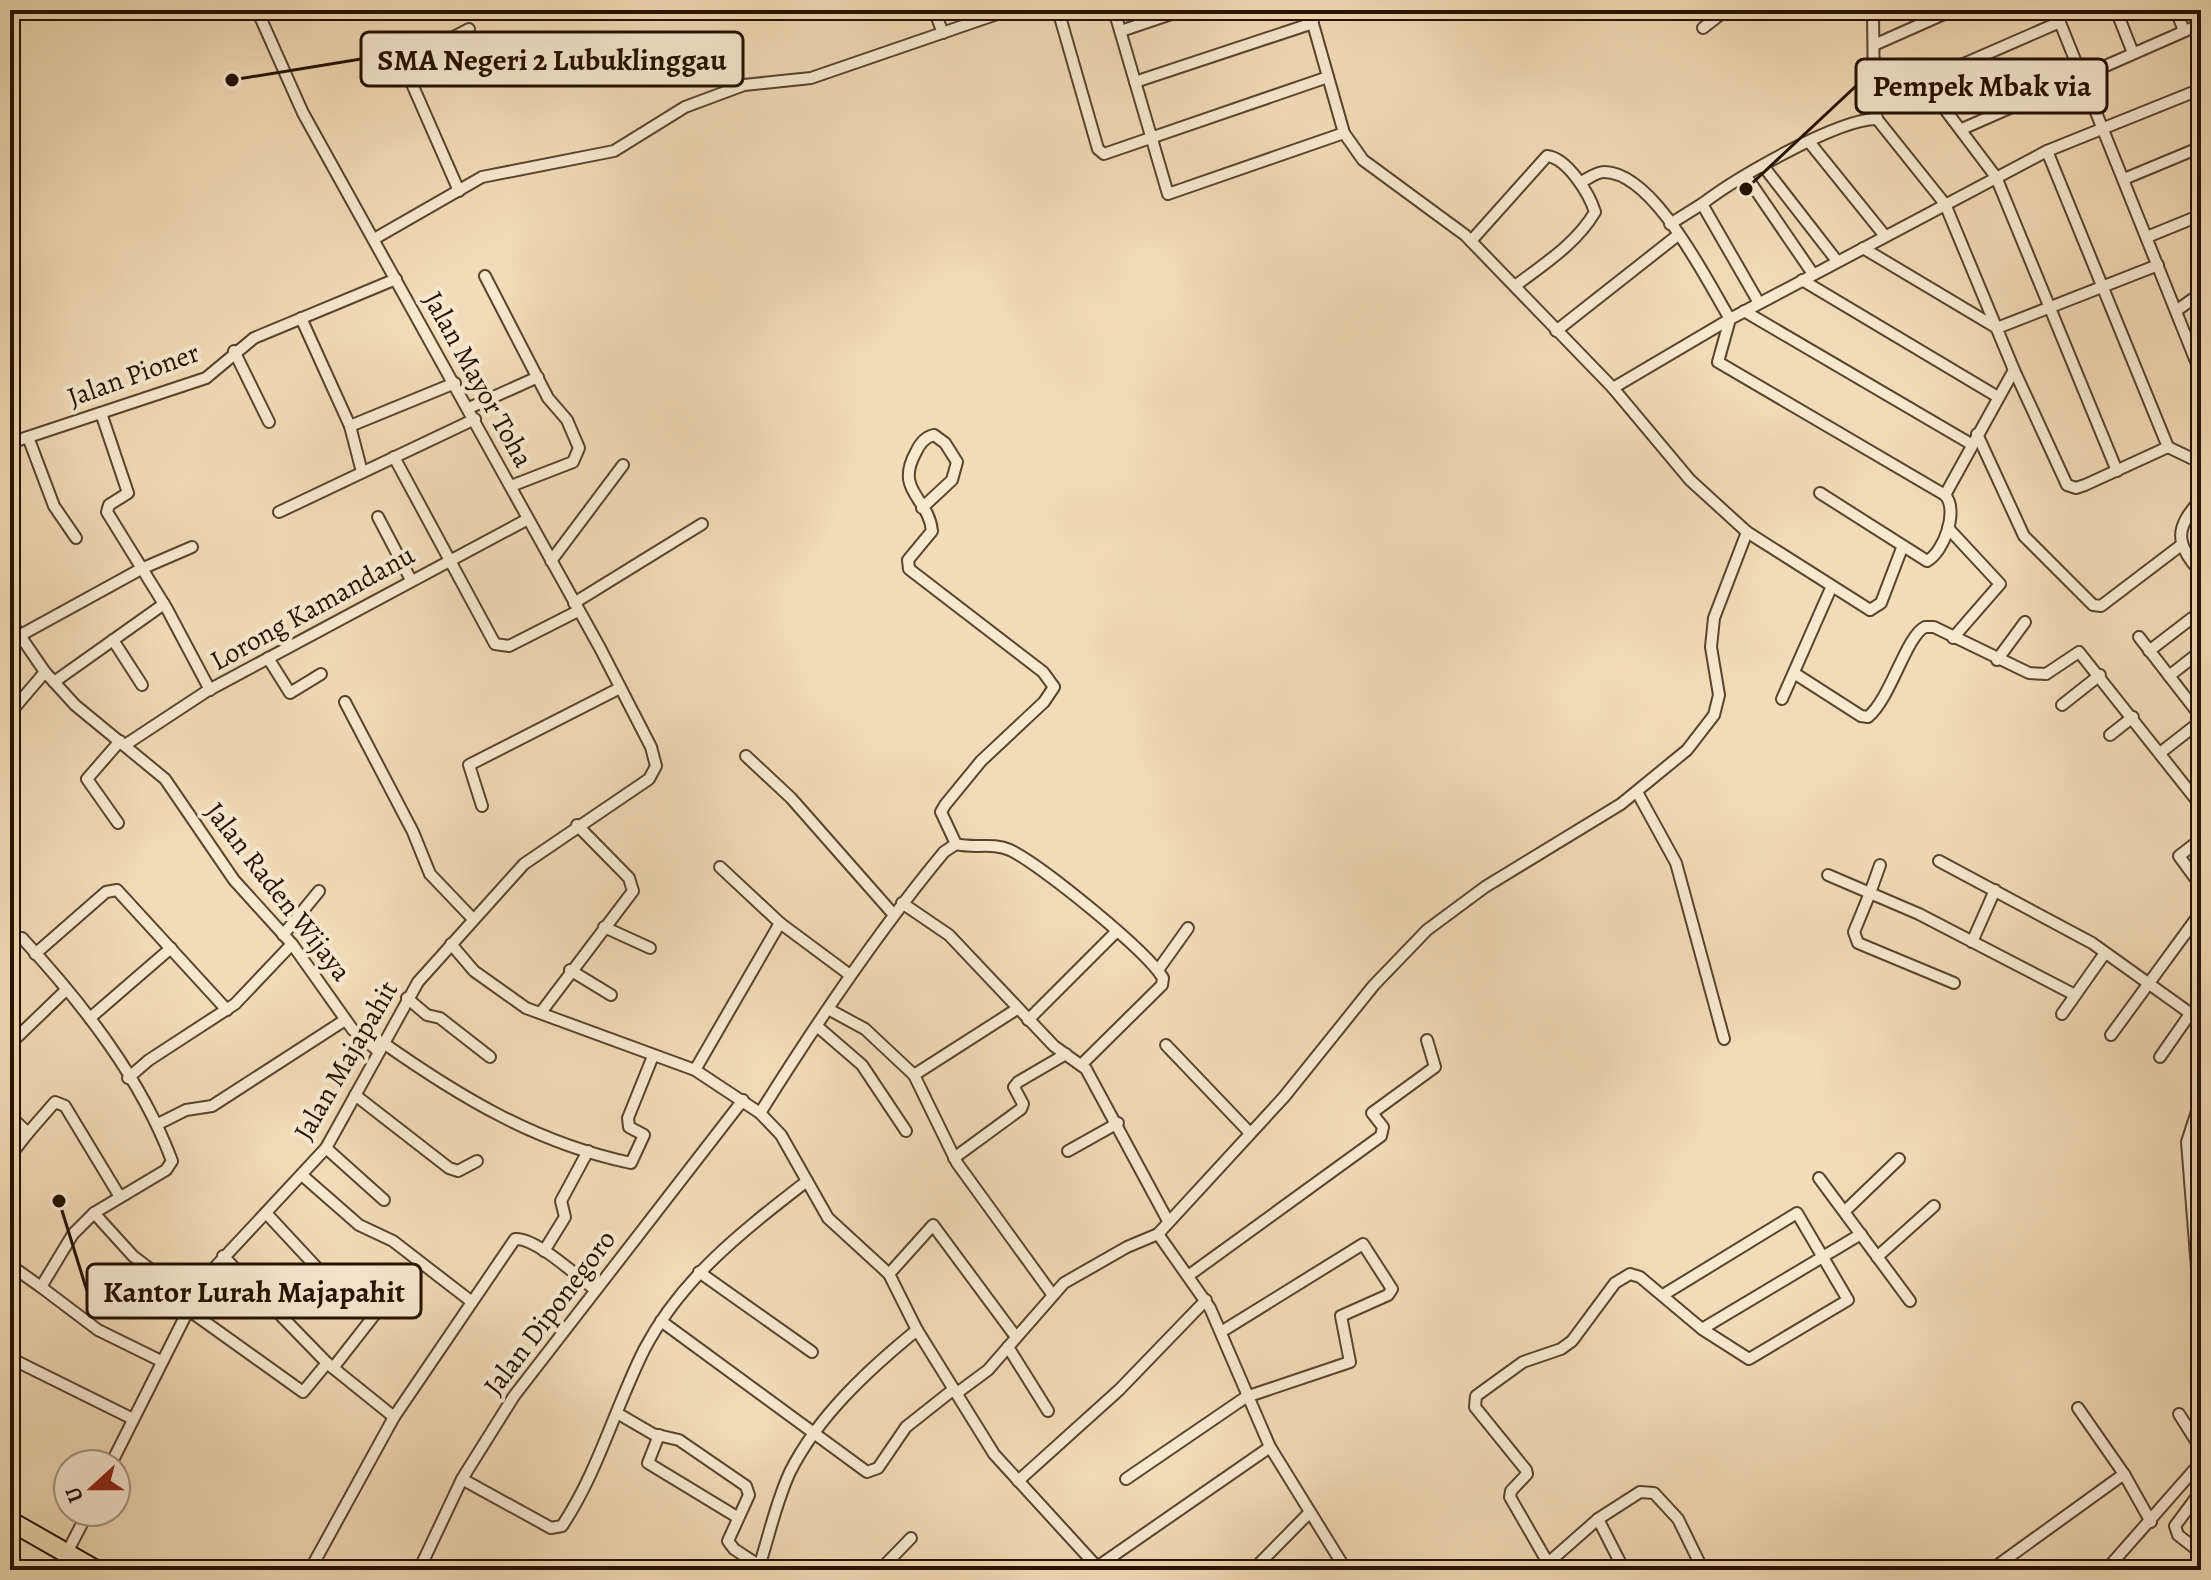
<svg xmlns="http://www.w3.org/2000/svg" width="2211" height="1580" font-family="Alegreya,serif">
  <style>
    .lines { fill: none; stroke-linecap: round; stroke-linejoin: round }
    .street-casing { stroke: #59442e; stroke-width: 14 }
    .highway-casing { stroke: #261200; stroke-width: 22 }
    .street { stroke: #f7e8d0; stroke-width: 10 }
    .highway { stroke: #f2dbb7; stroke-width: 18 }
    .labels { text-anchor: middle; stroke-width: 8; stroke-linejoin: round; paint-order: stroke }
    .street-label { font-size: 28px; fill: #261200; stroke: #f7e8d0 }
    .leader { fill: none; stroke: #261200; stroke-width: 3 }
    .callout-dot { fill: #261200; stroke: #f7e8d0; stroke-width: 3 }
    .callout { fill: #f7e8d0; stroke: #261200; stroke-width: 3 }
    .callout-label { font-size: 30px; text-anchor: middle; font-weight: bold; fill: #261200 }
  </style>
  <rect width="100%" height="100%" fill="#f2dbb7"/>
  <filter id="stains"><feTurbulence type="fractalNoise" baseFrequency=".0025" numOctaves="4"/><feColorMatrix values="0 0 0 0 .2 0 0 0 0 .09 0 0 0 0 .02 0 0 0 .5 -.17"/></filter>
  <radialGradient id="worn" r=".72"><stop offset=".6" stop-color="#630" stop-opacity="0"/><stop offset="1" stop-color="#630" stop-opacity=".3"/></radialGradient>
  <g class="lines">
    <!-- street casing -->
    <g class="street-casing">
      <g id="street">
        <polyline points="934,10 943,33"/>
        <polyline points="1058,10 1098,149 1104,154 1328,77"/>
        <polyline points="1114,10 1168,194 1344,133"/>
        <polyline points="1873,10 1874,103 1877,119 1945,204 2014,370 2067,485 2076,488 2085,485 2168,447"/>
        <polyline points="2055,10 2201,374"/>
        <polyline points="2116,10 2133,53"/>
        <polyline points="2176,10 2184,31"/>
        <polyline points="1703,28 1726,10"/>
        <polyline points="1121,31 1183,10"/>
        <polyline points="1874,45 1953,10"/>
        <polyline points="1135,82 1313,23"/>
        <polyline points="1925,83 1996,177 2117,471"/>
        <polyline points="1874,103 2060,22"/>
        <polyline points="1962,129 2201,24"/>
        <polyline points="1810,143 1885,236"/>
        <polyline points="2047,151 2168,447 2201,463"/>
        <polyline points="1764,167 1837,261"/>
        <polyline points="1746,176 1813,274"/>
        <polyline points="2124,179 2201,147"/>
        <path d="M 1581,182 C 1588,179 1596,172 1604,172 C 1654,172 1707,281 1730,319 L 1613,388"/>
        <polyline points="459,191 405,68 408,61 469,29"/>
        <polyline points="1670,224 1702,204"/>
        <polyline points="2147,237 2201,215"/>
        <polyline points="374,239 482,177 614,151 685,107 744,85 811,78 1009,10"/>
        <path d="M 1471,241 L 1547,156 C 1567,158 1589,193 1595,212 C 1576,244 1544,264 1515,286"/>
        <polyline points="1863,248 1997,328 2158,265"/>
        <polyline points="485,276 548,398 567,420 579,448 573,462 511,486"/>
        <polyline points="1802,280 1998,397"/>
        <path d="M 1759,303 L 1702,204 C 1736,178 1837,119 1877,119"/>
        <polyline points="1744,311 1971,444"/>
        <polyline points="2176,311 2201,293"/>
        <polyline points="301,318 350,426 362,472"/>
        <polyline points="1556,331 1678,235"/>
        <polyline points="234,351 269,422"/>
        <polyline points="469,408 538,377"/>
        <polyline points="101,413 128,493 109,505 107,512 167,609 210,690"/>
        <polyline points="350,426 455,383"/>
        <polyline points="1977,434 2024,536 2093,605 2101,606 2180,546"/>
        <polyline points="28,437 54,506 76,538"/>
        <polyline points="10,443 206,378 254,338 396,279"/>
        <polyline points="394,457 495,644 509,646 578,611"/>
        <path d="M 1820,493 L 1927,561 C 1944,552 1959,510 1945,495 L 1718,362 L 1730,319 L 2047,151 L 2201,89"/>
        <polyline points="1945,495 2014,370"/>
        <path d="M 2201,499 C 2174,529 2175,543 2201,573"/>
        <path d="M 922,508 L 952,480 L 957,462 L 945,443 L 934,435 C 925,437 920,443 916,452 C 894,491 929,498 932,531 L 908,560 L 909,569 L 1043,672 L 1054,687 L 1044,702 L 981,761 L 945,805 L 941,812 L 956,844 C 975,849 992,842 1010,850 C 1041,865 1146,950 1163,978 L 1162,985 L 1081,1065"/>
        <polyline points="279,512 475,419"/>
        <polyline points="378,517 411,580"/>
        <polyline points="1948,528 2000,584 1953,638"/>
        <polyline points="1747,532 1870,610 1881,603 1902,548"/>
        <polyline points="551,561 623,465"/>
        <polyline points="574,603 702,524"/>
        <polyline points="10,621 45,672 75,705 165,779 234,880 292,944 353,1030 378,1051"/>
        <polyline points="19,636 141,569 192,547"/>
        <polyline points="2139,637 2201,717"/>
        <polyline points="113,640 142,685"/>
        <polyline points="2149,651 2192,618"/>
        <polyline points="268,658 290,693 321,674"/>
        <polyline points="1997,660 2025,622"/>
        <path d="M 1794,673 L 1861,716 L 1868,717 C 1891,698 1906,636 1925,627 L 1934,627 L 2029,673 L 2046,674 L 2079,652 L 2201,806"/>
        <polyline points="2169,676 2201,651"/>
        <polyline points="54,682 164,604"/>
        <polyline points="1782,699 1831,588"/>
        <polyline points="345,702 413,832 430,874 473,919"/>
        <polyline points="2062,705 2100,675"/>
        <polyline points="10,713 45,672"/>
        <polyline points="2110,735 2133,717"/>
        <polyline points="125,745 207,691 528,519"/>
        <polyline points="2160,753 2201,721"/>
        <polyline points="746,756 791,798 894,915"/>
        <polyline points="1637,792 1676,863 1724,1039"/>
        <polyline points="482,806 469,765 620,688"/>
        <polyline points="118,823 87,779 120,741"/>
        <polyline points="2201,839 2179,856 2201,886"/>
        <polyline points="1939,861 2092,943 2201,1021"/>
        <polyline points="720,867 780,923"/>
        <polyline points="1828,875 1870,893 1880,865"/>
        <polyline points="902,903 949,935 1054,1046 1086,1069 1168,1221"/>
        <polyline points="604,927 650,948"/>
        <polyline points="283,935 319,891"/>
        <path d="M 10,940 L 22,938 C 82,1003 141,1078 172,1161 L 166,1170 L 94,1213 L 73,1234 L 41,1287 L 98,1330 L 161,1361"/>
        <polyline points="1972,942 1995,890"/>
        <polyline points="451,944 474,971 526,1008 695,1070 760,1113 781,1135 828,1218 889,1274 917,1330 994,1454 1100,1570"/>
        <polyline points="35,954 106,892 117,890 227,1010"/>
        <polyline points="570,970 611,995"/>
        <polyline points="1158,970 1188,928"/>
        <polyline points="1954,983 1858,943 1854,932 1870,893 1919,914 2075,995"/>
        <polyline points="407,998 427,1015 440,1018 490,1057"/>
        <polyline points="830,1010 865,1029 914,1075 957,1163 1052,1294"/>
        <polyline points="542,1011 633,891 629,878 577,825"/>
        <polyline points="2062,1014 2105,953"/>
        <polyline points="90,1018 171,948"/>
        <polyline points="1028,1020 1115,933"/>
        <polyline points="818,1027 862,1065 906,1131"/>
        <polyline points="2111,1035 2201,912"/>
        <path d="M 382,1042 C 460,1097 536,1143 631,1163 L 644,1135 L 629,1127 L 628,1118 L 653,1056"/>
        <polyline points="10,1044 66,990"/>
        <polyline points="1166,1045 1250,1133"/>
        <polyline points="2160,1057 2190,1014"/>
        <polyline points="695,1070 780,923 850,975"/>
        <polyline points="914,1075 1017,1009"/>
        <polyline points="128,1078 149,1060 235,1004 292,944"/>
        <polyline points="355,1095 449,1168 458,1171 477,1161"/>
        <polyline points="2201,1099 2187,1142 2201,1319"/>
        <path d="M 760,1113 C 817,1022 876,934 944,852 L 956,844"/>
        <polyline points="10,1116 28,1133 55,1102 65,1106 120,1197"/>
        <polyline points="158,1124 186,1110 212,1106 345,1020"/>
        <polyline points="326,1148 384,1200"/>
        <polyline points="1068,1151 1118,1123"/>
        <polyline points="10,1156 28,1133"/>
        <polyline points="954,1158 1021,1109 1023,1104 1014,1087 1018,1082 1066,1054"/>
        <polyline points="303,1176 359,1225 393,1241 472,1302"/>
        <polyline points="1819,1178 1910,1301"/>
        <polyline points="1845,1211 1899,1159"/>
        <polyline points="94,1213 133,1256 191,1300"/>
        <polyline points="266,1213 332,1284"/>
        <polyline points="1158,1234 1210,1308 1270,1447 1346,1570"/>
        <polyline points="544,1251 565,1217 561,1201 588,1151"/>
        <polyline points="223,1256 327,1363 394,1417"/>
        <polyline points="1877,1257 1934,1206"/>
        <polyline points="10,1265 41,1287"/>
        <polyline points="699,1272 812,1352"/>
        <polyline points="889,1274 933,1225 1016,1337"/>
        <polyline points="1188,1276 1381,1136 1383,1127 1372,1113 1435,1067 1427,1040"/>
        <polyline points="187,1309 303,1392 327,1363"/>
        <polyline points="661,1321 867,1472 878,1468 906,1427 954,1389"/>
        <polyline points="1702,1329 1861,1234"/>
        <polyline points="1008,1347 1048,1411"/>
        <polyline points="10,1358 133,1419"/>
        <polyline points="333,1368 383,1304"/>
        <polyline points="957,1393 988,1370 1064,1283 1127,1247 1158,1234 1284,1097 1374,985 1427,930 1485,887 1621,804 1687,750 1714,715 1719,695 1711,647 1714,618 1747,532 1690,480 1613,388 1465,235 1363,160 1344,133 1309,10"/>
        <polyline points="2078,1408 2124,1474 2151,1522"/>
        <polyline points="617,1413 653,1434 679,1440 746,1486 749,1495 728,1541 734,1549 766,1570"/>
        <polyline points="2179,1414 2201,1449"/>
        <polyline points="659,1435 648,1463 737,1517"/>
        <polyline points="111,1464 204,1279 326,1148 418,982 524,864 649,779 656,766 651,747 600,648 303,113 257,10"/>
        <path d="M 462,1479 L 551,1528 L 562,1526 C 598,1472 615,1408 644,1350 C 682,1277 744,1230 807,1181"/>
        <polyline points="1126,1479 1246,1397 1350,1362 1341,1316 1388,1295 1392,1289 1363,1244 1221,1332"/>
        <polyline points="1018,1481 1119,1390 1206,1300"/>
        <polyline points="2201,1491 2175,1526 2178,1535 2201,1553"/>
        <polyline points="1598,1519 1640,1492 1654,1493 1678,1519 1703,1570"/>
        <polyline points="1548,1563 1598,1519 1624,1570"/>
        <path d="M 759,1567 C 769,1536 776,1502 790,1472 C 818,1416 869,1369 917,1330"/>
        <polyline points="1097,1567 1270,1447"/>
        <polyline points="58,1570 88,1512"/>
        <path d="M 310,1570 L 394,1417 L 515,1239 C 535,1237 577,1276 594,1289"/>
        <polyline points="419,1570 462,1479 514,1396 743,1100"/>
        <polyline points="880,1570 911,1538"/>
        <polyline points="1253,1570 1308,1514"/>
        <polyline points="1540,1570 1548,1563 1510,1497 1511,1491 1527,1474 1526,1470 1475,1407 1476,1396 1523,1362 1561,1349 1572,1341 1615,1283 1630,1274 1640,1277 1702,1329 1749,1359 1848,1300 1797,1213 1663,1295"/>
        <polyline points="1991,1570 2124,1474"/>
        <polyline points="2106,1570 2201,1462"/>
      </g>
    </g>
    <!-- highway casing -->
    <g class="highway-casing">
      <polyline id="highway" points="10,1521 96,1570"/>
    </g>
    <!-- street -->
    <use href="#street" class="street"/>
    <!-- highway -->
    <use href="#highway" class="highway"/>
  </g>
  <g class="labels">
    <!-- street labels -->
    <g class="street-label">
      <text transform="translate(133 374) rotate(-20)" y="10">Jalan Pioner</text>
      <text transform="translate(479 379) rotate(61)" y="10">Jalan Mayor Toha</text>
      <text transform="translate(312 607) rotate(-29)" y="10">Lorong Kamandanu</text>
      <text transform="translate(279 891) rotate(52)" y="10">Jalan Raden Wijaya</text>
      <text transform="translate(345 1060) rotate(-60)" y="10">Jalan Majapahit</text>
      <text transform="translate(549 1312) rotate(-53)" y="10">Jalan Diponegoro</text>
    </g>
  </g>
  <!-- callouts -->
  <path class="leader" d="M232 80L361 59M1746 189L1856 86M59 1201L87 1291"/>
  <g class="callout-dot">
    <circle cx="232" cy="80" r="8"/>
    <circle cx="1746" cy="189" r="8"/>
    <circle cx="59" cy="1201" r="8"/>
  </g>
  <g class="callout">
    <rect x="361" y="32" width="382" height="54" rx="8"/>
    <rect x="1856" y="59" width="251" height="54" rx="8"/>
    <rect x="87" y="1264" width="334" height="54" rx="8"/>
  </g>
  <g class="callout-label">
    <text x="552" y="70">SMA Negeri 2 Lubuklinggau</text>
    <text x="1982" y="96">Pempek Mbak via</text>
    <text x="254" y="1302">Kantor Lurah Majapahit</text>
  </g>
  <!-- margin -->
  <rect width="2211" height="1580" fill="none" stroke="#f2dbb7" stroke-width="40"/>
  <rect x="12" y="12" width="2187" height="1556" fill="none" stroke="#261200" stroke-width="4"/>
  <rect x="20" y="20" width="2171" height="1540" fill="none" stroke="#261200" stroke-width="2"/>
  <!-- north arrow -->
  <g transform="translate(92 1488) rotate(249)"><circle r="38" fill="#f7e8d0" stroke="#a3927d" stroke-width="2"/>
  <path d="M0-6L14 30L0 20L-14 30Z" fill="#8f2418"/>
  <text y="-12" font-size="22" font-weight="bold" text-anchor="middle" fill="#261200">U</text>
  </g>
  <rect width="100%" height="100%" filter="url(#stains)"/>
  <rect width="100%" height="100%" fill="url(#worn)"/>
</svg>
